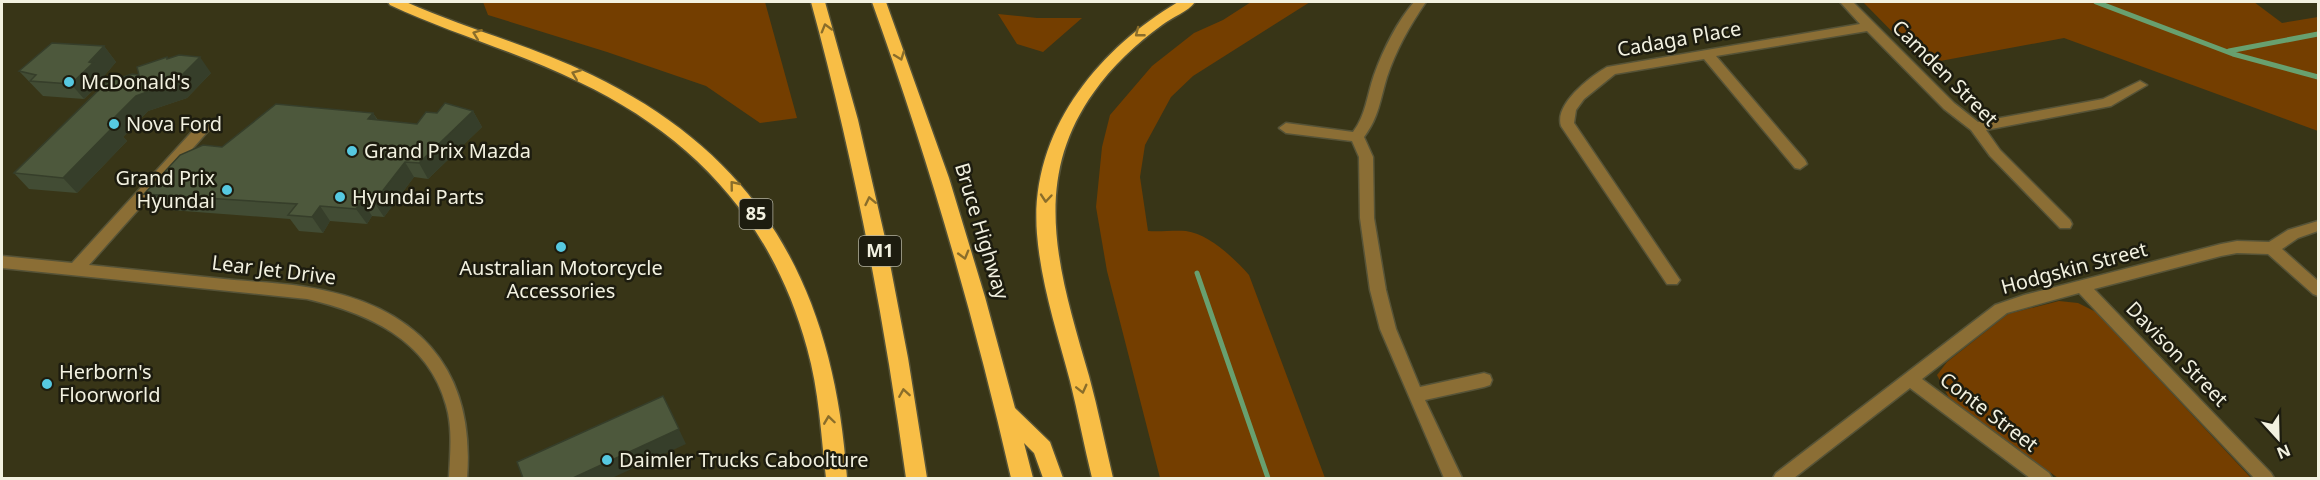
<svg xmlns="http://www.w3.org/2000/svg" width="2320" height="480" font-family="'Noto Sans',sans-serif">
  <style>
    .green { fill: #743e00 }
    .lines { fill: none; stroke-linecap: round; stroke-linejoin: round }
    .stream { stroke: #68a06f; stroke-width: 5 }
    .minor-casing { stroke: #565337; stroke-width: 3 }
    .highway-casing { stroke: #565337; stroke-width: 3 }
    .minor { fill: #8b6e35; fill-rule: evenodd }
    .highway { fill: #f8be46; fill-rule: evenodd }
    .wall { fill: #424c34 }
    .shaded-wall { fill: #363e2a }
    .building { fill: #4d583c; stroke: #363e2a; stroke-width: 1.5 }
    .oneway { stroke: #8a6d2a }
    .poi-dot { fill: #56c9e1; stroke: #1d1c0f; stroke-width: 2 }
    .labels { text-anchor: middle; stroke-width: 5; stroke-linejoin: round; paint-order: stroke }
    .shield { fill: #1d1c0f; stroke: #b2b1a1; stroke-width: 1.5 }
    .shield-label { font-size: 18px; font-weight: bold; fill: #f2f1e0 }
    .street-label { font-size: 20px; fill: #f2f1e0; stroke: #1d1c0f }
    .poi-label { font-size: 20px; fill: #f2f1e0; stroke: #1d1c0f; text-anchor: start }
  </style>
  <rect width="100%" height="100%" fill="#383517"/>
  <!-- green -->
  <g class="green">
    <polygon points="483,2 765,2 797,118 760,123 706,86 607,52 488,15"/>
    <path d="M 1251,2 L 1310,2 L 1193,76 L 1171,97 L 1145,145 L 1140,177 L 1148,231 C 1160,232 1174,230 1186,231 C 1209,234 1235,259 1249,275 L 1325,478 L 1160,478 L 1107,271 L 1096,207 L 1102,147 L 1110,115 L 1152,66 L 1194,33 L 1223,20 Z"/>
    <polygon points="1863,2 2254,2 2282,23 2318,17 2318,131 2064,38 1924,64"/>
    <polygon points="998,14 1037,18 1082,18 1043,52 1017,44"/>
    <polygon points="2059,301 2078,303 2096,312 2251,478 2058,478 1950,400 1937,375 1947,362 2008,314"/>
  </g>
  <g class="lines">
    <!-- stream -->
    <g class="stream">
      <polyline points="2096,2 2233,54 2318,77"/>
      <polyline points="2229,51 2318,34"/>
      <polyline points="1197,273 1268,478"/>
    </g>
    <!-- minor casing -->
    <g class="minor-casing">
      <g id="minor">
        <path d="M 1414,2 L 1426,2 C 1410,25 1396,50 1387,77 C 1380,100 1379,117 1364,137 L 1373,157 L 1374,218 L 1386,290 L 1396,329 L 1420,387 L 1484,373 L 1490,375 L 1492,380 L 1490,385 L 1484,387 L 1425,400 L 1462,478 L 1444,478 L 1380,329 L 1370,290 L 1360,218 L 1359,157 L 1352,141 L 1286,133 L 1279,128 L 1286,123 L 1353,132 C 1366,115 1367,95 1374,75 C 1383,50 1397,22 1414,2 Z"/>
        <path d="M 1840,2 L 1853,2 L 1954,103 L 1978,122 L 2103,99 L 2140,81 L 2147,85 L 2111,106 L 1986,130 L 2000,150 L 2070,220 L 2072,224 L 2070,228 L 2060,228 L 1990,156 L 1971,130 L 1944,109 L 1867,31 L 1716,56 L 1805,160 L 1807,164 L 1800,169 L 1795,168 L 1704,59 L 1615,74 L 1584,99 L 1576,110 L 1574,123 L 1680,280 L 1677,284 L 1667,284 L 1561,126 C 1554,104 1591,76 1607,67 L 1860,24 Z"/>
        <path d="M 204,122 L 209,124 L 211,127 L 209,130 L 89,265 C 137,270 185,275 234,280 C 258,282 282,283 306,287 C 415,304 476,366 467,478 L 449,478 C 450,454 453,428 446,405 C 428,339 367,313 307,299 L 2,268 L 2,256 L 72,263 L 199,124 Z"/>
        <polygon points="2318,221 2318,231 2298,238 2282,249 2318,281 2318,296 2313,294 2268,254 2237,253 2221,256 2094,289 2271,473 2274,478 2254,478 2079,293 2007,313 1922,379 2049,473 2052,478 2030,478 1910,388 1794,478 1773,478 1776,473 1995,305 2024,295 2221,244 2237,241 2269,242 2288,230"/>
      </g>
    </g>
    <!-- highway casing -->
    <g class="highway-casing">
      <g id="highway">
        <path d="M 388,2 L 406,2 C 467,29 532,46 592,75 C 764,158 834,292 847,478 L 826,478 C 821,435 819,390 807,348 C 773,223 695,137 579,82 C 518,52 452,34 390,5 Z"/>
        <path d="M 811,2 L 825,2 L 858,120 L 885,238 L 908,358 L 927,478 L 906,478 C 884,317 854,159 811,2 Z"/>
        <path d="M 872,2 L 886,2 L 949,178 L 985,297 L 1015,408 L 1050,442 L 1063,478 L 1043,478 L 1034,453 L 1024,443 L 1033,478 L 1011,478 C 974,316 928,158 872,2 Z"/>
        <path d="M 1178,2 L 1195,2 C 1188,12 1172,17 1162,25 C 1136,44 1112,66 1094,92 C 1028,183 1061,278 1089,376 C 1098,409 1105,444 1113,478 L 1092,478 C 1084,446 1078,413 1070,381 C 1057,332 1041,284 1037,234 C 1029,133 1096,51 1178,2 Z"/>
      </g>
    </g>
    <!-- minor -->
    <use href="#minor" class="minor"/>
    <!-- highway -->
    <use href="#highway" class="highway"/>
  </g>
  <!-- wall -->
  <g class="wall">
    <polygon points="104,46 116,62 104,76 105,78 84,99 43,96 19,71"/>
    <polygon points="167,57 168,59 211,73 187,98 148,111 123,137 127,141 77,193 29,189 14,173 139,75"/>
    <polygon points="473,111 482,127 428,179 414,177 384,217 372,216 367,224 330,221 323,233 299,231 290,219 157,209 144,194 222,147 373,113 378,120 417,124 437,113"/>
  </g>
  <!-- shaded-wall -->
  <g class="shaded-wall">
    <polygon points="104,46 116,62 104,76 105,78 84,99 71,84"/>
    <polygon points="200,57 211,73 187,98 148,111 123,137 127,141 77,193 63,178 108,124 136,96"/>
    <polygon points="473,111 482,127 428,179 419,163"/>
    <polygon points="373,113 382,128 368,119"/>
    <polygon points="405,162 414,177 384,217 374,202"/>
    <polygon points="362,201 372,216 367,224 356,209"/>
    <polygon points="320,206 330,221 323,233 312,217"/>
    <polygon points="663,396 686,444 612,478 573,478"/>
  </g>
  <!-- building -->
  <g class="building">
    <polygon points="52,43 104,46 89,62 93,63 71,84 30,81 36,75 19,71"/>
    <polygon points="179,55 200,57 175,82 136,96 108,124 114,126 63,178 14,173 106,83 132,74 139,75 137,67 167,57 167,59"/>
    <polygon points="445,103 473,111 419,163 405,162 374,202 362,201 356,209 320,206 312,217 288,215 297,204 144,194 180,155 203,145 222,147 276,104 373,113 368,119 417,124 426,112 437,113"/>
    <polygon points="663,396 679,429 573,478 523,478 517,462"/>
  </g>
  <!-- one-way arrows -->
  <defs><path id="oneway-chevron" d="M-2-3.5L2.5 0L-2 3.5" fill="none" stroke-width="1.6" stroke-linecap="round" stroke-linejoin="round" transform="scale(1.5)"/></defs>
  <g class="oneway">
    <use href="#oneway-chevron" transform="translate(826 28) rotate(-106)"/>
    <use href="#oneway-chevron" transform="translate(1139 33) rotate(142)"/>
    <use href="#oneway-chevron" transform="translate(477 34) rotate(-159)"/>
    <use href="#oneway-chevron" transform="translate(900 56) rotate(69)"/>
    <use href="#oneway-chevron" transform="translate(576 74) rotate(-158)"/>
    <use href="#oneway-chevron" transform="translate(734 185) rotate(-129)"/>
    <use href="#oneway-chevron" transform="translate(1046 198) rotate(95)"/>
    <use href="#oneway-chevron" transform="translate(870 201) rotate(-102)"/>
    <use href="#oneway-chevron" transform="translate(964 255) rotate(74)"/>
    <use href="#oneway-chevron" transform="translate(1082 389) rotate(76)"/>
    <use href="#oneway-chevron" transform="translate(904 393) rotate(-99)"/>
    <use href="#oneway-chevron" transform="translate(829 420) rotate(-98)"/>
  </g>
  <!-- markers -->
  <g class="poi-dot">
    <circle cx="69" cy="82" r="6"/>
    <circle cx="114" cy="124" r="6"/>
    <circle cx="352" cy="151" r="6"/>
    <circle cx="227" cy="190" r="6"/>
    <circle cx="340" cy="197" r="6"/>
    <circle cx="561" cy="247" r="6"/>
    <circle cx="47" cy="384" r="6"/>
    <circle cx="607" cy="460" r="6"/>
  </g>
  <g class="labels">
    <!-- shield labels -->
    <g class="shield">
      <rect x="739.5" y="199" width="33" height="30" rx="4.5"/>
      <rect x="859" y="236" width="42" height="30" rx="4.5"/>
    </g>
    <g class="shield-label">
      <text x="756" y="220">85</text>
      <text x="880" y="257">M1</text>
    </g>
    <!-- street labels -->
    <g class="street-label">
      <text transform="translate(1679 39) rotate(-10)" y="7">Cadaga Place</text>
      <text transform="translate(1945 73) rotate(45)" y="7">Camden Street</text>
      <text transform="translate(982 231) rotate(73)" y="7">Bruce Highway</text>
      <text transform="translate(2074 268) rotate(-15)" y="7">Hodgskin Street</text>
      <text transform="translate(274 270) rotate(7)" y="7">Lear Jet Drive</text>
      <text transform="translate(2177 354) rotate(46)" y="7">Davison Street</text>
      <text transform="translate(1989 412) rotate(37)" y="7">Conte Street</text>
    </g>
    <!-- poi labels -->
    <g class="poi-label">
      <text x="81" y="89">McDonald's</text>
      <text x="126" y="131">Nova Ford</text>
      <text x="364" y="158">Grand Prix Mazda</text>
      <text x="215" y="185" text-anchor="end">Grand Prix<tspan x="215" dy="23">Hyundai</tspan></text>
      <text x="352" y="204">Hyundai Parts</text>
      <text x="561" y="275" text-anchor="middle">Australian Motorcycle<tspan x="561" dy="23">Accessories</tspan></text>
      <text x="59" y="379">Herborn's<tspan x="59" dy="23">Floorworld</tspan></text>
      <text x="619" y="467">Daimler Trucks Caboolture</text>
    </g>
  </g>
  <!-- border -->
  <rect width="2320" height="480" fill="none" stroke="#f2f1e0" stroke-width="6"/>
  <!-- north arrow -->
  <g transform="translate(2278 438) rotate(158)" stroke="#1d1c0f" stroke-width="4.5" paint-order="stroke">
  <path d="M0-4.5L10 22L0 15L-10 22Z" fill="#f2f1e0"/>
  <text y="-9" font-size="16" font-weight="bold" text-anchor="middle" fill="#f2f1e0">N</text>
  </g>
</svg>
